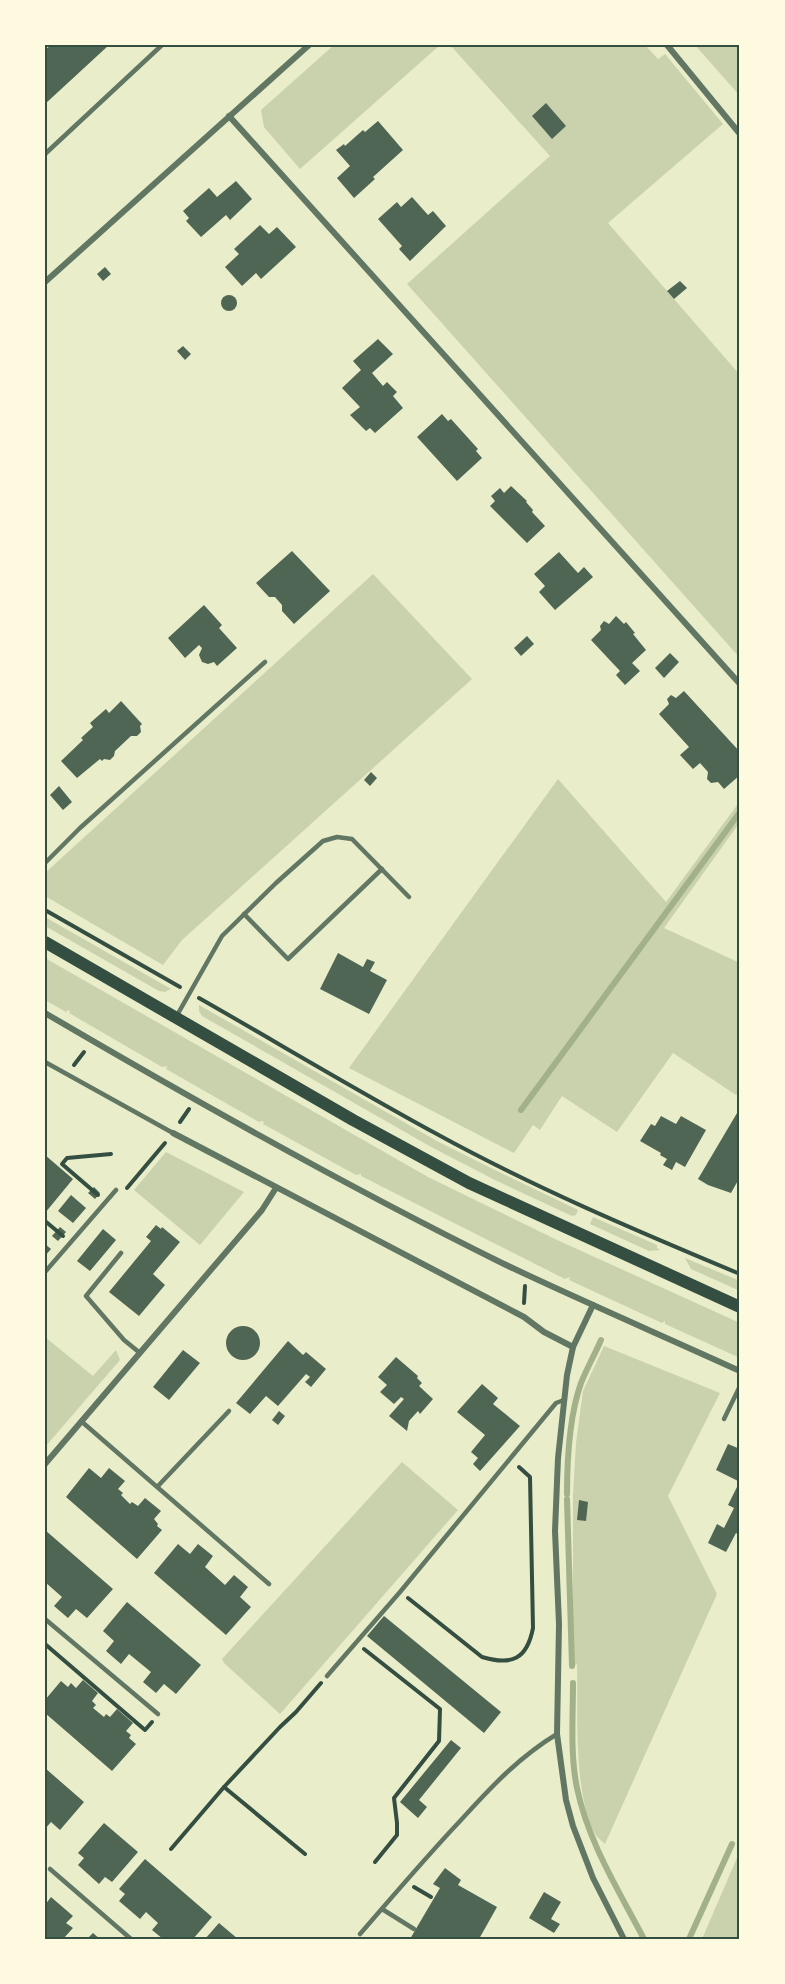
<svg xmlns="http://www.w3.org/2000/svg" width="785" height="1984" font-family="'Noto Sans',sans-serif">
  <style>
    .green { fill: #cad2ad }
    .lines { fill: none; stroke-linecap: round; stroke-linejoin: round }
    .stream { stroke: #a3b18a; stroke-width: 6 }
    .building { fill: #4f6655 }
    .path { stroke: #344e41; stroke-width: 4 }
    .service { stroke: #617663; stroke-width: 4.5 }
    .minor { stroke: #617663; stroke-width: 6 }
    .secondary { stroke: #344e41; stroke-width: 12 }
    .neatline { fill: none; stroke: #344e41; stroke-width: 2 }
  </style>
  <rect width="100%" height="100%" fill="#e9edc9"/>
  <!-- green -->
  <g class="green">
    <polygon points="334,45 440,45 300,169 264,127 261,110"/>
    <polygon points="450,45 645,45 658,59 665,54 723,124 608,223 740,375 740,658 407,284 550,156"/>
    <polygon points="695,45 740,45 740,96"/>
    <polygon points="373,574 472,679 182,940 163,965 45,896 45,873"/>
    <polygon points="558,779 666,902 740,801 740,822 664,928 740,963 740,1089 736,1095 673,1053 617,1132 562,1096 540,1130 533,1125 514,1153 349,1068"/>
    <polygon points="45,917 171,989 165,992 159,991 45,926"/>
    <polygon points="45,958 428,1177 555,1239 740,1323 740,1358 665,1324 665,1321 662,1323 569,1280 570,1277 565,1279 361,1176 361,1174 356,1175 263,1124 264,1122 262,1121 259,1122 166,1069 167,1066 162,1067 69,1013 70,1011 68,1010 66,1012 45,1000"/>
    <polygon points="199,1005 437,1141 493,1169 578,1210 576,1215 572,1216 497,1181 433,1148 202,1016 199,1011"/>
    <polygon points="166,1152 244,1192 200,1245 134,1190"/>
    <polygon points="593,1217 657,1245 657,1248 660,1250 649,1251 590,1224"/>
    <polygon points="685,1258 740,1281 740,1291 691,1269"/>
    <polygon points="45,1337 93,1376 116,1350 120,1360 45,1447"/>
    <path d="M 604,1346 L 720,1393 L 668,1496 L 717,1594 L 605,1844 C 602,1841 598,1838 595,1834 C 573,1793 578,1711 577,1664 L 573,1667 L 573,1496 L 576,1443 L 583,1391 Z"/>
    <polygon points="402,1462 458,1510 280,1714 224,1663 222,1659"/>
    <polygon points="740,1851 740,1939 702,1939"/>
  </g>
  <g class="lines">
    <!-- stream -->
    <g class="stream">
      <polyline points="521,1110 740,812"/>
      <path d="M 567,1494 C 567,1458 569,1417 581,1383 C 587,1368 595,1354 601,1340"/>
      <polyline points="567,1499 572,1666"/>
      <path d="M 573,1683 C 573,1717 570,1754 577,1788 C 588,1842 619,1891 644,1939"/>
      <polyline points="689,1939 732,1844"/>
    </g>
  </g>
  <!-- building -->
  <g class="building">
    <polygon points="51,45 109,45 45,104 45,50"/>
    <polygon points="546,103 566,126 552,139 532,116"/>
    <polygon points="378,121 403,150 373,177 375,179 354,198 337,178 350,166 336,150 344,144 345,146 363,130 365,132"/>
    <polygon points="236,181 252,199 230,220 226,215 201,237 186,221 189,218 183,211 209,188 217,197"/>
    <polygon points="412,197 428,215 433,211 446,226 410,261 399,249 402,246 378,219 397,202 401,207"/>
    <polygon points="260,225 269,234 277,227 296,247 261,279 256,273 242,286 225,267 239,254 234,249"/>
    <polygon points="105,267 111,274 103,281 97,274"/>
    <polygon points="680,281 687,288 674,299 667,291"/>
    <circle cx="229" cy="303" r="8"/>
    <polygon points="378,339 393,354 372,373 383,386 387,382 397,392 393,396 403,408 375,433 370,428 366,431 350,415 360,407 342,388 361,370 353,361"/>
    <polygon points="183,346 191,354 185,360 177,351"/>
    <polygon points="442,414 448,421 451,419 478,449 476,451 482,458 457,481 417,437"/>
    <polygon points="511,486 527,501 526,502 533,510 532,512 545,526 527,543 490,506 495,501 491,496 500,488 504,493"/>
    <polygon points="292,551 330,591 294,624 282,611 282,605 275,597 269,597 256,583"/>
    <polygon points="559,552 578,573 584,567 593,577 555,610 539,592 545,586 534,574"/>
    <polygon points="204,605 222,625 219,628 237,648 217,666 214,662 208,664 202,662 199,655 202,648 199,645 185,658 168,638"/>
    <polygon points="616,616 624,624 626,622 635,633 633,634 646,650 632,663 640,671 625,685 616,675 620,671 591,640 601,630 600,626 604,621 609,624"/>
    <polygon points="527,636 534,644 521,656 514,648"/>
    <polygon points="670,653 679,662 664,678 655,668"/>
    <polygon points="684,691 740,752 740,775 724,789 718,782 711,783 707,779 708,772 700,763 693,769 680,755 689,747 659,714 669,704 667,699 671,695 676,698"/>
    <polygon points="121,701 142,724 140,726 141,732 137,736 131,736 115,751 114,756 110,760 104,759 102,761 100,759 77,778 61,761 83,740 81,738 93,727 90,723 106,709 109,713"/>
    <polygon points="371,772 377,778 370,786 364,780"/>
    <polygon points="59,786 72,802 63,810 50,795"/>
    <polygon points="338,953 363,967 367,959 375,962 370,971 387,980 369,1014 320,989"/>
    <polygon points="740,1108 740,1177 731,1193 708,1185 698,1179"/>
    <polygon points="661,1116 676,1124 681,1116 706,1130 685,1167 676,1162 672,1170 663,1165 667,1159 660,1155 661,1153 640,1141 651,1124 655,1126"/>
    <polygon points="45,1155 73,1179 45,1213"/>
    <polygon points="94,1187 100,1193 95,1199 88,1193"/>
    <polygon points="71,1195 86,1208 73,1223 58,1211"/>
    <polygon points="156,1225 161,1229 162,1227 180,1242 153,1274 165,1285 139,1316 109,1292 151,1241 146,1237"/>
    <polygon points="60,1227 66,1232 58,1241 52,1236"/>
    <polygon points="103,1229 116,1240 90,1271 77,1261"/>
    <polygon points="45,1244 51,1249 45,1256"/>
    <circle cx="243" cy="1343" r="17"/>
    <polygon points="288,1341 303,1355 306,1352 326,1369 311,1387 305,1382 310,1377 306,1374 278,1406 266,1396 250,1414 236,1403"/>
    <polygon points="183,1350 200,1363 169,1400 153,1387"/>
    <polygon points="396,1357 418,1376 417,1378 422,1383 419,1386 433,1399 420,1414 418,1411 409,1421 407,1431 389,1416 404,1399 401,1397 394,1404 380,1392 387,1385 378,1377"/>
    <polygon points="482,1384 498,1398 493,1404 520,1426 480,1471 473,1464 478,1458 471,1452 485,1435 457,1412"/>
    <polygon points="279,1411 285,1416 278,1425 272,1420"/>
    <polygon points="728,1444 740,1449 740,1478 738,1481 716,1470"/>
    <polygon points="89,1468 101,1478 109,1468 125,1481 118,1489 123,1493 121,1495 130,1504 132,1502 138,1506 145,1498 161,1511 154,1519 158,1524 157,1526 162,1530 137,1559 66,1497"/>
    <polygon points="737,1487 740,1488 740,1533 739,1535 736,1533 726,1552 708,1543 717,1524 724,1528 734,1508 728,1505"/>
    <polygon points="579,1500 588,1502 586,1521 577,1520"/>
    <polygon points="45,1530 113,1589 87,1618 76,1609 68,1618 54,1606 62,1597 45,1582"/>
    <polygon points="178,1544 190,1554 198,1544 213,1556 205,1567 225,1585 234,1575 248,1587 240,1597 251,1607 226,1635 154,1573"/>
    <polygon points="127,1602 201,1665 176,1694 164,1684 156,1693 143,1682 151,1672 129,1654 121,1664 106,1651 114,1641 103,1631"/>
    <polygon points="384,1616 501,1712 484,1733 367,1636"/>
    <polygon points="83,1680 98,1693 92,1701 96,1705 93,1708 104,1717 106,1714 110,1717 117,1709 133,1723 126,1731 131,1735 129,1738 136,1744 112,1771 45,1713 45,1700 61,1681 68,1687 71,1683 76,1688"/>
    <polygon points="451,1740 461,1748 419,1800 427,1807 418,1818 400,1802"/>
    <polygon points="45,1768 84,1802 60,1830 51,1822 45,1829"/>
    <polygon points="104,1823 138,1852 112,1882 105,1877 99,1884 78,1865 84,1858 78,1853"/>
    <polygon points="145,1859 212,1917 193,1939 163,1939 152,1930 158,1923 146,1912 140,1919 119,1901 125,1894 119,1889"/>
    <polygon points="445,1868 461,1880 458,1885 497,1907 479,1939 410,1939 440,1888 433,1884"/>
    <polygon points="544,1892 561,1902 551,1919 560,1924 554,1933 529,1918"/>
    <polygon points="51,1897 73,1916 66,1923 73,1928 63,1939 45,1939 45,1905"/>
    <polygon points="219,1923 238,1939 205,1939"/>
    <polygon points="93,1933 100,1939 87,1939"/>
  </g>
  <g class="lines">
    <!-- path -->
    <g class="path">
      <polyline points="45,910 180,987"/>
      <path d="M 199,998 C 278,1043 356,1090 435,1133 C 533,1187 637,1231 740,1274"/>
      <polyline points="74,1065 84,1052"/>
      <polyline points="180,1122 189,1109"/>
      <polyline points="127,1188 165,1143"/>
      <polyline points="98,1195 62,1164 67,1158 111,1154"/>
      <polyline points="45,1221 63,1236"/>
      <polyline points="524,1303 525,1286"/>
      <path d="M 408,1598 L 482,1657 C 512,1666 527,1659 533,1628 L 530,1477 L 519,1467"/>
      <polyline points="45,1644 145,1730 152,1722"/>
      <polyline points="364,1649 440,1709 439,1741 394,1798 397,1823 397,1835 375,1862"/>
      <polyline points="224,1787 305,1854"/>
      <polyline points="171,1849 224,1787 280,1727 296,1712 321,1683"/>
      <polyline points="414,1887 431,1897"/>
    </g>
    <!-- service -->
    <g class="service">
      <polyline points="45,154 162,45"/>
      <polyline points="45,863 80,828 265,662"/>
      <polyline points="244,914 288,959 382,869"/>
      <polyline points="176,1017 222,936 276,883 323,841 337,837 352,839 409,897"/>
      <polyline points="45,1062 173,1133"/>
      <polyline points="121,1253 86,1296 124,1340 140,1353"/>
      <polyline points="45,1272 116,1190"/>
      <polyline points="724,1419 740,1386"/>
      <polyline points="81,1421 269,1584"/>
      <polyline points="158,1486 229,1411"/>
      <polyline points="45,1619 158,1714"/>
      <polyline points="327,1676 400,1592 556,1403 564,1400"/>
      <polyline points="50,1869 131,1939"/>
      <polyline points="382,1909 414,1929"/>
      <path d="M 360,1934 C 393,1896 426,1857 461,1820 C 491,1787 519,1757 557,1734"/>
    </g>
    <!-- minor -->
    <g class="minor">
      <polyline points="667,45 740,134"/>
      <polyline points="229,116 740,684"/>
      <polyline points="45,282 309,45"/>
      <path d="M 45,1013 C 195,1101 348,1187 504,1264 C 582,1301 661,1335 740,1371"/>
      <polyline points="173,1133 524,1317 544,1332 573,1347"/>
      <polyline points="593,1305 573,1347 567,1375 558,1458 555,1531 559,1624 557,1734 566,1800 573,1826 593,1878 624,1939"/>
      <polyline points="45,1464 262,1210 276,1188"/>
    </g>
    <!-- secondary -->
    <polyline class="secondary" points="45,942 353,1120 469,1183 740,1307"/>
  </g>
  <!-- border -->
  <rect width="785" height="1984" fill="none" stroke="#fefae0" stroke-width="93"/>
  <rect x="46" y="46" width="692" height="1892" class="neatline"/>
</svg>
